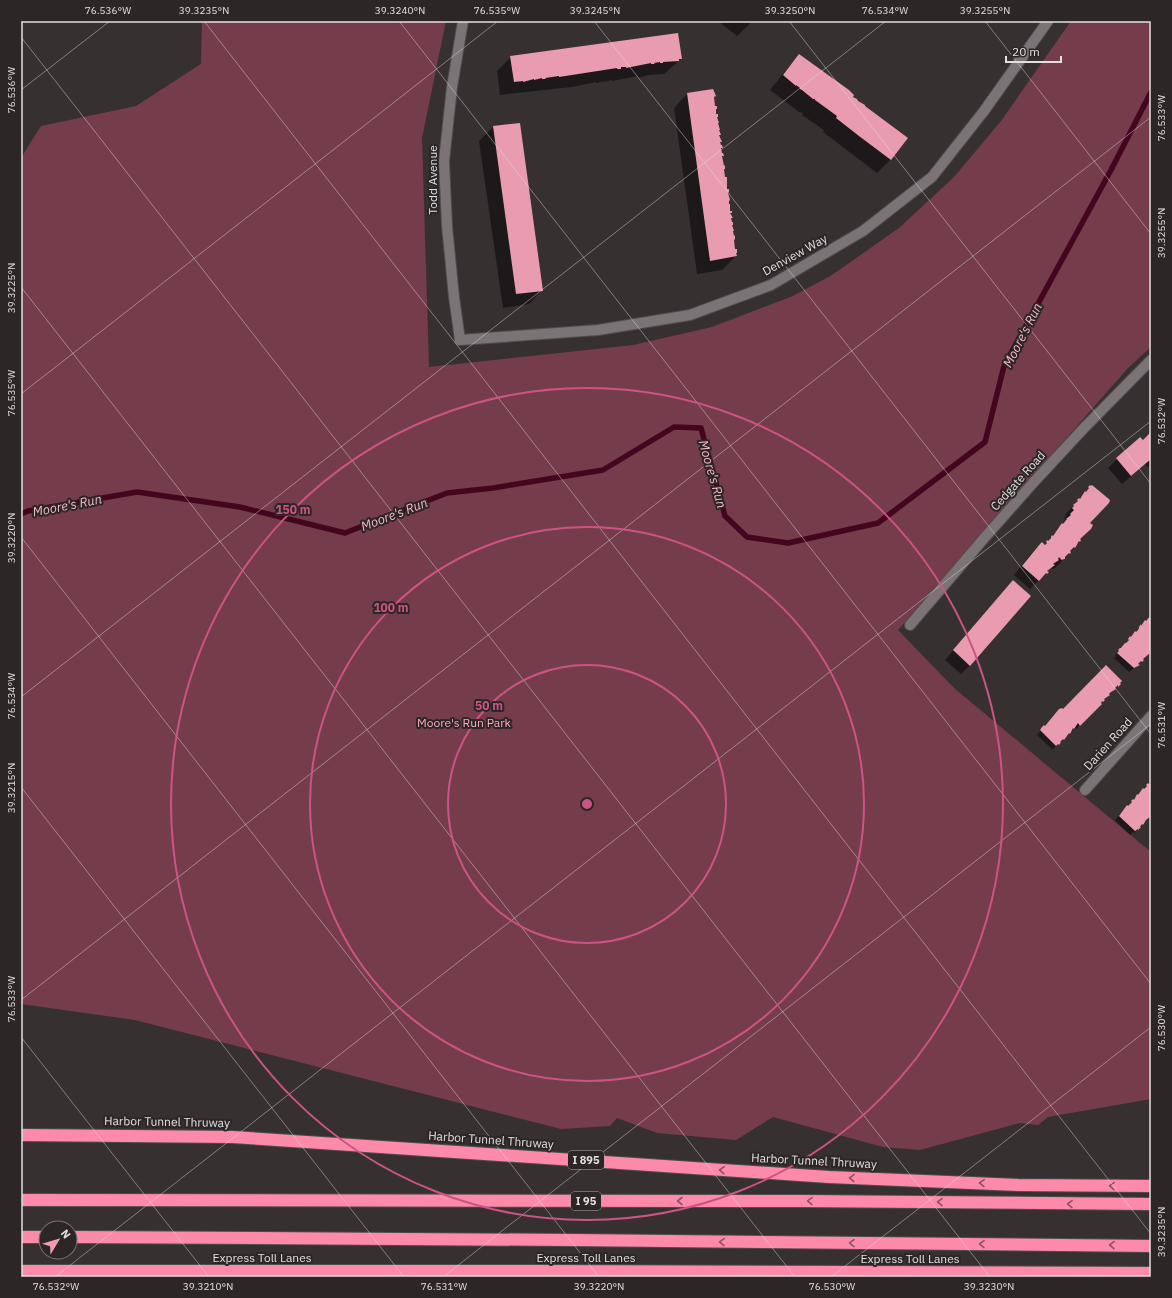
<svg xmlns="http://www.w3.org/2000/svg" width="1172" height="1298" font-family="'IBM Plex Sans',sans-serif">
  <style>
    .green { fill: #753c4c }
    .shadow { fill: #0007 }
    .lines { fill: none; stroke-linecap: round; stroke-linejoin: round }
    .stream { stroke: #44051e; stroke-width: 5.5 }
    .building { fill: #e99caf }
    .street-casing { stroke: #514c4d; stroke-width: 12 }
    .highway-casing { stroke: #514c4d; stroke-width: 14 }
    .street { stroke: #7b7375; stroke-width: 10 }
    .highway { stroke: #fe8aaa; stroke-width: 12 }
    .oneway { stroke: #8a5362 }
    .ticks { fill: none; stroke: #e4e0e0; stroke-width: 1; stroke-opacity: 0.45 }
    .ring { fill: none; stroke: #cc5483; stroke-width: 2 }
    .labels { text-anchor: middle; stroke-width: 4; stroke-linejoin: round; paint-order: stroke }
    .shield { fill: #2c2627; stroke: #ada8a8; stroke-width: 1 }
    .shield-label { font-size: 11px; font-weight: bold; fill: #e4e0e0 }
    .street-label { font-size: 12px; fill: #e4e0e0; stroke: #2c2627 }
    .park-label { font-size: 12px; fill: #fdabbf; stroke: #2c2627 }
    .water-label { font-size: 13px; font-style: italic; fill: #f8b9c8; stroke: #2c2627 }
    .centre { fill: #cc5483; stroke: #2c2627; stroke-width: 2 }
    .ring-label { font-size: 12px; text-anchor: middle; font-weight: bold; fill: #cc5483; stroke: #2c2627; stroke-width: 4; stroke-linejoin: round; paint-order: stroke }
    .neatline { fill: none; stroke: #e4e0e0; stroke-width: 1.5 }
    .ticks-label { font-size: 10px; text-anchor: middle; fill: #e4e0e0 }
  </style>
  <rect width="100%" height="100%" fill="#373031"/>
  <!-- green -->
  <polygon class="green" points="202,21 446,21 422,138 429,367 633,345 712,327 793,296 832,275 899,228 954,177 1001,121 1071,21 1151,21 1151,347 1128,368 898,630 954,688 1151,852 1151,1099 1048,1117 1038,1125 1020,1123 920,1150 883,1147 773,1117 736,1140 657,1133 617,1118 610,1126 561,1129 135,1020 21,1004 21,158 41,126 136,106 201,64"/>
  <!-- shadow -->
  <g class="shadow">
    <polygon points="718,21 753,21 737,36"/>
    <polygon points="800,56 851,98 891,159 877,173 823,132 824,130 802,115 803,113 799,112 770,90 786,70"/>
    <polygon points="511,57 681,59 664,74 649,75 638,78 638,76 612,81 612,80 607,81 603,82 603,81 598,83 596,83 596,82 572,87 500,95 497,71"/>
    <polygon points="687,94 713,97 716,115 717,117 716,118 719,133 719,140 720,146 722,148 720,149 723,155 721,157 724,167 724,178 729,207 731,213 729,214 731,218 730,219 735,250 736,253 736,256 722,270 697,274 674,108"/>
    <polygon points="519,124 542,290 529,304 503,308 479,141 493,127"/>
    <polygon points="1151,434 1151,465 1148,467 1145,464 1122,484 1108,468 1117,459 1143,441"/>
    <polygon points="1089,488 1088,523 1079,539 1080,540 1063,560 1056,553 1055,555 1062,561 1055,568 1053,569 1051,568 1030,589 1014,575 1031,554 1042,543 1044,545 1066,520 1064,518 1066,516 1065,515"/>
    <polygon points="1004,591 970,665 961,674 945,660"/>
    <polygon points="1151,615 1151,650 1137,666 1129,672 1114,658 1116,656 1115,655"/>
    <polygon points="1105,666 1119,684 1076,729 1074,728 1054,748 1052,749 1037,735 1044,726 1063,710"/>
    <polygon points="1151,781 1151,815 1134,833 1133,832 1130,835 1115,820 1123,811"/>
  </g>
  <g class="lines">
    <!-- stream -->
    <polyline class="stream" points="21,514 28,511 137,492 240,507 345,533 447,493 493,488 603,470 674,427 701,428 725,516 747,537 788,543 878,523 985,442 1004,366 1111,170 1151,92"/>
  </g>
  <!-- building -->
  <g class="building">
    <polygon points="678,33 682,59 679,59 679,61 663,62 663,63 660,63 660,62 654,63 655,64 651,64 651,63 626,68 626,67 621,67 621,69 617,69 617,68 559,77 559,76 545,78 546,79 542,79 542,78 534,80 534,79 523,82 523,81 514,82 510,56"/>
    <polygon points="799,54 849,90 854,95 853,97 857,99 858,101 865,105 865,106 908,138 891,160 859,136 836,118 837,116 815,100 815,99 813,99 802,90 800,89 800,88 796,85 796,86 783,75"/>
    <polygon points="713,89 716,96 714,97 715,106 717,106 717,109 716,109 716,114 718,114 718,117 717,117 719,123 718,123 720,130 719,130 721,135 719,135 722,142 720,142 721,145 722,145 723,148 721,148 722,153 723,153 724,156 722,156 724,166 725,165 725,169 724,169 725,177 727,177 727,189 729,189 729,192 728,193 730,200 729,201 729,204 730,204 730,211 732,211 732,213 730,213 733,218 731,218 732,222 733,222 733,225 732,225 734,231 733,231 734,236 735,235 735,239 734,240 735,249 737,249 737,253 736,253 737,256 710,261 687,93"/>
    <polygon points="520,123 543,291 516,294 493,126"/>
    <polygon points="1151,432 1151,459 1131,476 1116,458 1138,439 1140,437 1143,440"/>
    <polygon points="1090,485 1091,486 1092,485 1110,500 1109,503 1090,523 1093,525 1091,529 1080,539 1081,540 1080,542 1079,541 1075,548 1074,547 1070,551 1071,552 1070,554 1069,553 1065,557 1065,559 1064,559 1062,560 1059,557 1058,559 1059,560 1053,564 1055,565 1047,571 1049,572 1047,574 1046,573 1039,581 1022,566 1040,544 1042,542 1045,545 1047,543 1046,542 1047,540 1048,541 1051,538 1051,537 1052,535 1053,536 1062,523 1063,524 1067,519 1066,519 1071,515 1070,514 1074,510 1072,508 1074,506 1073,505 1078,501 1077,500 1079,498 1080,499 1085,491 1086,492 1089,488 1088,487"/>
    <polygon points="1013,580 1031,596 970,666 953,650"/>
    <polygon points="1151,615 1151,649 1149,652 1150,653 1143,659 1144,660 1142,662 1141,661 1138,664 1140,665 1134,668 1117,653 1119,651 1118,650 1120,648 1121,648 1125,643 1126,643 1129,640 1128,639 1130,636 1131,637 1135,631 1136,632 1138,630 1139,628 1139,627 1141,624 1141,626 1145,620 1146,621"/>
    <polygon points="1106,665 1122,681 1120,683 1121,684 1118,687 1118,685 1115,688 1116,689 1111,692 1109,694 1110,695 1104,699 1105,700 1103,702 1102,701 1101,703 1102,704 1080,726 1078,723 1074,729 1073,728 1070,734 1069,733 1064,740 1063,739 1060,742 1061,742 1059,745 1058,744 1056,746 1040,730 1042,727 1044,725 1045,726 1059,709 1062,708 1063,709"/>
    <polygon points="1151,781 1151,816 1146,820 1143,825 1142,824 1140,827 1141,827 1138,830 1138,829 1135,831 1119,816 1127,805 1128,806 1132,802 1131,801 1133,799 1134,800 1137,794 1138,795 1143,788 1144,789 1147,786 1146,785 1148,783 1149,784"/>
  </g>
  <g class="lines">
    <!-- street casing -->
    <g class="street-casing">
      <g id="street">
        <polyline points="463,21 452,87 444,161 447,226 454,297 460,340 598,330 690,315 771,285 863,231 932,177 984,111 1048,21"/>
        <polyline points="910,625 986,536 1033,483 1084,428 1151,360"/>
        <polyline points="1085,790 1151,716"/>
      </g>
    </g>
    <!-- highway casing -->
    <g class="highway-casing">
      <g id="highway">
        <polyline points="21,1135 232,1137 829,1177 1018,1185 1151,1186"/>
        <polyline points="21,1200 800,1201 1151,1204"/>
        <polyline points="21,1237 46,1237"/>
        <polyline points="70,1237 572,1240 1151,1246"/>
        <polyline points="21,1271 533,1271 1151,1273"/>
      </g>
    </g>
    <!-- street -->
    <use href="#street" class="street"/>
    <!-- highway -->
    <use href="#highway" class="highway"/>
  </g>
  <!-- one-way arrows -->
  <defs><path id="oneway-chevron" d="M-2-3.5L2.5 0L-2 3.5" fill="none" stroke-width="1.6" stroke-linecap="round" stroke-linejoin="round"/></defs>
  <g class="oneway">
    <use href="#oneway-chevron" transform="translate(722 1170) rotate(-176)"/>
    <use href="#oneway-chevron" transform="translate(852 1178) rotate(-178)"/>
    <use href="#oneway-chevron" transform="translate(982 1183) rotate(-178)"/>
    <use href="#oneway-chevron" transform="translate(1112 1186) rotate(-179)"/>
    <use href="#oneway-chevron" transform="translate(680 1201) rotate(-180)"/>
    <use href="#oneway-chevron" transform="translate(810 1201) rotate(-179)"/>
    <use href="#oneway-chevron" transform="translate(940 1202) rotate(-179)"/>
    <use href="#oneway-chevron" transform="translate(1070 1204) rotate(-179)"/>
    <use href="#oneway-chevron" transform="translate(722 1242) rotate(-179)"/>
    <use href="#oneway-chevron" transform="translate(852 1243) rotate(-179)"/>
    <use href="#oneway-chevron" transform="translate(982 1244) rotate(-179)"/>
    <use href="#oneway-chevron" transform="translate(1112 1245) rotate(-179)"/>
  </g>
  <!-- ticks -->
  <path class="ticks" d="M 204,21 L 1151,1234M 399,21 L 1151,984M 594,21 L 1151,734M 789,21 L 1151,484M 985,21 L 1151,234M 21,37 L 990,1277M 21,90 L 110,21M 21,287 L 795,1277M 21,394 L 498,21M 21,537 L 599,1277M 21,697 L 886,21M 21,787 L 404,1277M 21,1000 L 1151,117M 21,1037 L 209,1277M 55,1277 L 1151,421M 443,1277 L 1151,724M 831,1277 L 1151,1027"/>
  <!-- distance rings -->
  <g class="ring">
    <circle cx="587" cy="804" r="139"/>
    <circle cx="587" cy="804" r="277"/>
    <circle cx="587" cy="804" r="416"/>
  </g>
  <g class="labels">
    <!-- shield labels -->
    <g class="shield">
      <rect x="568" y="1151" width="36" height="18" rx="3"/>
      <rect x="571" y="1192" width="30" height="18" rx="3"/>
    </g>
    <g class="shield-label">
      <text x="586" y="1164">I 895</text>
      <text x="586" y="1205">I 95</text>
    </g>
    <!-- street labels -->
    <g class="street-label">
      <text transform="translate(433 180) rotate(-90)" y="4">Todd Avenue</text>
      <text transform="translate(795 255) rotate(-29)" y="4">Denview Way</text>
      <text transform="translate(1018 481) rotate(-48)" y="4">Cedgate Road</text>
      <text transform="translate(1108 744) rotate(-48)" y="4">Darien Road</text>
      <text transform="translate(167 1122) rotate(1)" y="4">Harbor Tunnel Thruway</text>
      <text transform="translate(491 1140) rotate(4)" y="4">Harbor Tunnel Thruway</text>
      <text transform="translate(814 1161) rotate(3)" y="4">Harbor Tunnel Thruway</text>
      <text x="262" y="1262">Express Toll Lanes</text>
      <text x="586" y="1262">Express Toll Lanes</text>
      <text x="910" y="1263">Express Toll Lanes</text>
    </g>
    <!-- park labels -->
    <g class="park-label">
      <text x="464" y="727">Moore's Run Park</text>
    </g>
    <!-- water labels -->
    <g class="water-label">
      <text transform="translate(1022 335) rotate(-63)" y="5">Moore's Run</text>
      <text transform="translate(713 474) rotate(74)" y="5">Moore's Run</text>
      <text transform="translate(67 505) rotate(-11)" y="5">Moore's Run</text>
      <text transform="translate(394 514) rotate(-21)" y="5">Moore's Run</text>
    </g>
  </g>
  <circle cx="587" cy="804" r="6" class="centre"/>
  <g class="ring-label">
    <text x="293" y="514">150 m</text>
    <text x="391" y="612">100 m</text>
    <text x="489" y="710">50 m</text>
  </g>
  <!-- border -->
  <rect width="1172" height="1298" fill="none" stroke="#2c2627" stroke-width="44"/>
  <!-- north arrow -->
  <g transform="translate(58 1240) rotate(52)"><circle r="19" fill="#2c2627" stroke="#767071"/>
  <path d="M0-3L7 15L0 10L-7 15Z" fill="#f29ab0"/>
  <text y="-6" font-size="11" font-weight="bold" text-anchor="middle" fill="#e4e0e0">N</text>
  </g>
  <!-- scale -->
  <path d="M1006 56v6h55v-6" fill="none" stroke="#e4e0e0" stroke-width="2"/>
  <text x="1012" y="56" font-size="12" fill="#e4e0e0" stroke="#2c2627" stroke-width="3" paint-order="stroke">20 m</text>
  <rect x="22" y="22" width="1128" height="1254" class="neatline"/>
  <g class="ticks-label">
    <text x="108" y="14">76.536°W</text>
    <text x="204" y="14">39.3235°N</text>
    <text x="400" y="14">39.3240°N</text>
    <text x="497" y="14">76.535°W</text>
    <text x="595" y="14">39.3245°N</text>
    <text x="790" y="14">39.3250°N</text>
    <text x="885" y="14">76.534°W</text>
    <text x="985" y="14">39.3255°N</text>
    <text transform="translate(11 90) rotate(-90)" y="4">76.536°W</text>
    <text transform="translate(1161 118) rotate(-90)" y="4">76.533°W</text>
    <text transform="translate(1161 233) rotate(-90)" y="4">39.3255°N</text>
    <text transform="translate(11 288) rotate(-90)" y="4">39.3225°N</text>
    <text transform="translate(11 393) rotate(-90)" y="4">76.535°W</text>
    <text transform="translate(1161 421) rotate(-90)" y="4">76.532°W</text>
    <text transform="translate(11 538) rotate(-90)" y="4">39.3220°N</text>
    <text transform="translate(11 696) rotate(-90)" y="4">76.534°W</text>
    <text transform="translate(1161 725) rotate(-90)" y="4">76.531°W</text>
    <text transform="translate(11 788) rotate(-90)" y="4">39.3215°N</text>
    <text transform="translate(11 999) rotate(-90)" y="4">76.533°W</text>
    <text transform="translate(1161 1028) rotate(-90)" y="4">76.530°W</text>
    <text transform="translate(1161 1232) rotate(-90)" y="4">39.3235°N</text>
    <text x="56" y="1290">76.532°W</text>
    <text x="208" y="1290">39.3210°N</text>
    <text x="444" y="1290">76.531°W</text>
    <text x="599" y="1290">39.3220°N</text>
    <text x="832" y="1290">76.530°W</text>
    <text x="989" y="1290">39.3230°N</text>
  </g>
</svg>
